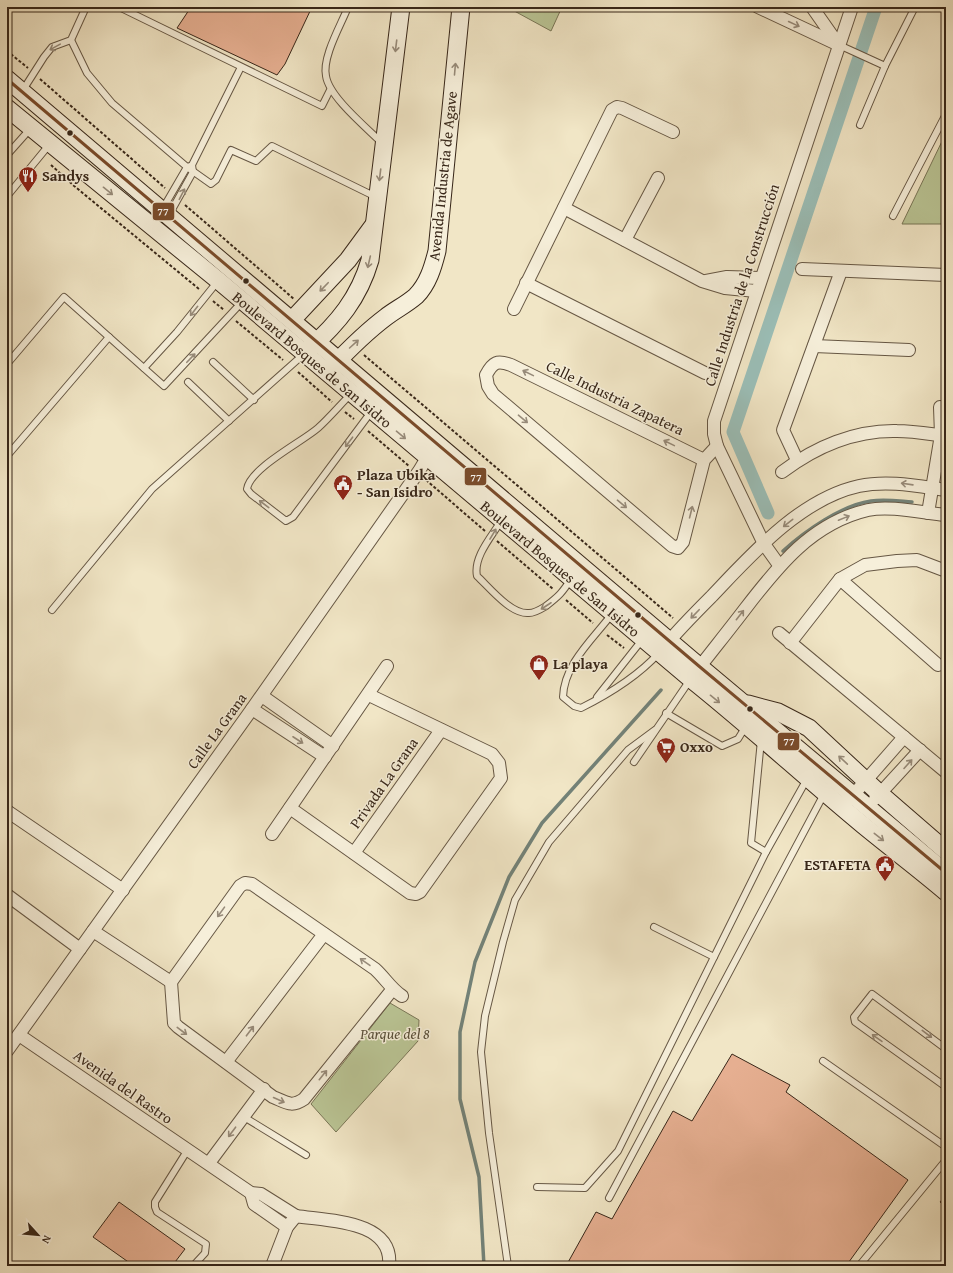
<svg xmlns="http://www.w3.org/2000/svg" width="953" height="1273" font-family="'Gentium Book Plus',serif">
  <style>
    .green { fill: #bac595; stroke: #797657 }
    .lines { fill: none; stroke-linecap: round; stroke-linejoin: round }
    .stream { stroke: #738278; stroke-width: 3.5 }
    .canal { stroke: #9bbfb8; stroke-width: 13 }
    .building { fill: #e6af91; stroke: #382719 }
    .lane-casing { stroke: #665744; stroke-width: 8 }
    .street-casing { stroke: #665744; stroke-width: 14 }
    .secondary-casing { stroke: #382719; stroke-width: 19 }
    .path { stroke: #382719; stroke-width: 2; stroke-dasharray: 3 2; stroke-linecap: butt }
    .lane { stroke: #f6efda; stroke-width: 6 }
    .street { stroke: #f6efda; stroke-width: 12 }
    .secondary { stroke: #f6efda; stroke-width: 17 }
    .bus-1-casing { stroke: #f6efda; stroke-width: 6 }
    .bus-1 { stroke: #7a4b2a; stroke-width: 3 }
    .oneway { stroke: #978b7a }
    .bus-dot { fill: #382719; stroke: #f6efda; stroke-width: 1.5 }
    .labels { text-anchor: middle; stroke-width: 3; stroke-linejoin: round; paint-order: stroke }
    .poi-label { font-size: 15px; font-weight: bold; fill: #382719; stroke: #f6efda; text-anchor: start }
    .street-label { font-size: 15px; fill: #382719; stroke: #f6efda }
    .park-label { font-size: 15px; font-style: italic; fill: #584e38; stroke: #f6efda }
    .line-badge { stroke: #f6efda; stroke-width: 1.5 }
    .badge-label { font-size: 11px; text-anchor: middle; font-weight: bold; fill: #fff }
  </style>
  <rect width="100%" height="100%" fill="#f1e6c6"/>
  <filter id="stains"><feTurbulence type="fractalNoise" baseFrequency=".005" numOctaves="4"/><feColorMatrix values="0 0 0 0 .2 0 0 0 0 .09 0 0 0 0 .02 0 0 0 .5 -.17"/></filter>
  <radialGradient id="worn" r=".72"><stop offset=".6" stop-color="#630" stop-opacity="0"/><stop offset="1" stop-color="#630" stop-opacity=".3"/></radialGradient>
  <!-- green -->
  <g class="green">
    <polygon points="507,7 562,7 551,31"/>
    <polygon points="946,133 946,224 902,224"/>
    <polygon points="390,1003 419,1020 418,1041 336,1132 311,1104"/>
  </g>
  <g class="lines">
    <!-- stream -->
    <g class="stream">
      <path d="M 783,551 C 805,531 842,505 871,501 C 885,499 898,501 912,502"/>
      <polyline points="484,1266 479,1177 460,1099 460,1032 475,962 509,877 542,823 661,690"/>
    </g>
    <!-- canal -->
    <polyline class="canal" points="768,513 733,432 876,7"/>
  </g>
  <!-- building -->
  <g class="building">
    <polygon points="183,7 312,7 285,64 277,75 177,28 189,10"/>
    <polygon points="732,1054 790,1085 786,1092 908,1180 846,1266 566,1266 596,1212 612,1219 673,1111 692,1121"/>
    <polygon points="946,1195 946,1207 940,1202"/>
    <polygon points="119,1202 185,1249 172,1266 134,1266 93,1237"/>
  </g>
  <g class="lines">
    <!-- lane casing -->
    <g class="lane-casing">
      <g id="lane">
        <polyline points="119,7 322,106 330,90"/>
        <path d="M 348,7 C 341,25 322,57 326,76 C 329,97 367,128 382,143"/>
        <polyline points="71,40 87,73 112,103 187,167 211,184 216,180 231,150 256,161 272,146 376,197"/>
        <polyline points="839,45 885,66"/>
        <polyline points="23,90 44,57 52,47 71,40 86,7"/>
        <polyline points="860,125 885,66 915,7"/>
        <polyline points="7,155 31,128"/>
        <polyline points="7,200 8,195 49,145"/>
        <polyline points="162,210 187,167 190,166"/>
        <polyline points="169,215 193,172 192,165 241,67"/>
        <polyline points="893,216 946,114"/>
        <polyline points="213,362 254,400"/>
        <polyline points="7,364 64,297 164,386 242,302"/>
        <polyline points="144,368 177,332 218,281"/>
        <polyline points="188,382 229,421"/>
        <path d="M 351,394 C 340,405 330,417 318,428 C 302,442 250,468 247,489 L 251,494 L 286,521 L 293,517 L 371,412"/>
        <polyline points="7,456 109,337"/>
        <path d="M 501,521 C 492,536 473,557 477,576 C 489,587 511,615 529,613 C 535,613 541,609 546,606 C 559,596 562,593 571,579"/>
        <polyline points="52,610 152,489 304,354"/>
        <path d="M 612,614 C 593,639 564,664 563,697 L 574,706 L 581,708 C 609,694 638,676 659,653"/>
        <polyline points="597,697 642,640"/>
        <polyline points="666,713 722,746 738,739 746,726"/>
        <polyline points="761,740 751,843 766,852"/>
        <polyline points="634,762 690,680"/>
        <polyline points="654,927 714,957"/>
        <polyline points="946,1049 872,994 854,1017 855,1022 946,1087"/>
        <polyline points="823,1061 946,1147"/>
        <polyline points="244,1117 306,1155"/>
        <polyline points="187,1151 155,1202 155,1207 157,1212 206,1244 205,1253 193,1266"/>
        <polyline points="537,1187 585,1188 618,1151 766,852 807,779"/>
        <polyline points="609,1198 824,794"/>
        <polyline points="508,1266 489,1133 481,1052 485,1016 503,942 515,900 549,842 628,750 655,730"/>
        <polyline points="859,1266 946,1160"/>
      </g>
    </g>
    <!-- street casing -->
    <g class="street-casing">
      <g id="street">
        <polyline points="758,7 839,45"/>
        <polyline points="812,7 838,44"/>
        <polyline points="564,208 702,281 725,288 756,291"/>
        <polyline points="625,240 658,178"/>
        <polyline points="802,269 946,275"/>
        <polyline points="706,281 727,277 760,278"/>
        <polyline points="526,283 705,373"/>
        <polyline points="514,309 612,110 617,107 622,108 673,132"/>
        <polyline points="814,346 909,350"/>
        <path d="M 704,460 L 511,365 C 497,360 493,362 486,375 L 488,386 L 493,394 L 672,546 L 678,548 L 683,542 L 704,460 L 717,446"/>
        <polyline points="797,460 783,430 841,271"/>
        <path d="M 782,472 C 815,447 855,430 897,431 C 913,431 930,434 946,436"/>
        <polyline points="928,513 941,435 940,407"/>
        <polyline points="779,565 764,544 717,446 714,434 714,421 852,7"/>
        <polyline points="840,579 938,665"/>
        <polyline points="779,633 946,772"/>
        <polyline points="790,643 840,579 865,565 897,561 917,560 946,571"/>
        <path d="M 665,646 C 679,629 695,613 711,597 C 751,555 800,499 859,486 C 888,480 917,486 946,490"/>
        <path d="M 695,673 C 712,651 729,630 745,609 C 778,566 812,523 868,510 C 890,505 923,513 946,515"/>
        <polyline points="262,696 333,746"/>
        <polyline points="252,709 325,757"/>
        <polyline points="875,799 920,750"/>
        <polyline points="848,801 904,737"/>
        <polyline points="290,808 410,893 416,894 420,892 501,778 499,763 492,754 369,695"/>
        <polyline points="7,811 123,890"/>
        <polyline points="272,834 387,666"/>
        <polyline points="354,853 441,730"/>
        <polyline points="7,895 80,949"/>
        <polyline points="93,931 171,982"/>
        <path d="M 171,982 L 174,1023 L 178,1027 L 273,1097 C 286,1102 291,1108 304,1099 L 392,990"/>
        <path d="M 171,982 L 240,886 L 245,883 L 252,884 L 375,969 C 385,978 391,989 402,996"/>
        <polyline points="19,1035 251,1193 261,1194 296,1216"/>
        <polyline points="7,1051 252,709 419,471 431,451"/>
        <polyline points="226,1062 324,934"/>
        <polyline points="209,1163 264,1089"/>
        <polyline points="251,1193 254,1204 287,1227"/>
        <path d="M 272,1266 L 287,1227 L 296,1216 C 328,1221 394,1220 389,1266"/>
      </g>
    </g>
    <!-- secondary casing -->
    <g class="secondary-casing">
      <g id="secondary">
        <polyline points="7,79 700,667 946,873"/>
        <path d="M 7,108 L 219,281 L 691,679 C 750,726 805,777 863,825 C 891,848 919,869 946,892"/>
        <polyline points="292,320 348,260 373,226"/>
        <path d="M 309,349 C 338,323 359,298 370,260 L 401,7"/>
        <path d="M 331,368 C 348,350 366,332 386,317 C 395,310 407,304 416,296 C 428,284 433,267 437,251 L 461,7"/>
        <polyline points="748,704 778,712 809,728 879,793 946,851"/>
      </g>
    </g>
    <!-- path -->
    <g class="path">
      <polyline points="7,51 28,68"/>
      <polyline points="40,79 165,188"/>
      <polyline points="51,165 73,185 199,289"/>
      <polyline points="185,205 294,299"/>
      <polyline points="213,301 224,310"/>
      <polyline points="236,321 283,360"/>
      <polyline points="364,355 673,618"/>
      <polyline points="298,372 332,402"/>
      <polyline points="345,412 354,419"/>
      <polyline points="368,431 409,466"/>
      <polyline points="426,480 485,531"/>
      <polyline points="497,541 553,589"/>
      <polyline points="566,600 593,623"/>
      <polyline points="607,635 624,648"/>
    </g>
    <!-- lane -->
    <use href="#lane" class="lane"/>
    <!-- street -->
    <use href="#street" class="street"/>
    <!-- secondary -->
    <use href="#secondary" class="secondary"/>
    <!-- bus-1 casing -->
    <g class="bus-1-casing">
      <polyline id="bus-1" points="7,79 700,667 946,873"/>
    </g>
    <!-- bus-1 -->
    <use href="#bus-1" class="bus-1"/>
  </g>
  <!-- one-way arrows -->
  <defs><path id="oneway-shaft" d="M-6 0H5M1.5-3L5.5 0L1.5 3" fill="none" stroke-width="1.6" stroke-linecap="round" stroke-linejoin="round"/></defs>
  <g class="oneway">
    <use href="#oneway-shaft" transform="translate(794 24) rotate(25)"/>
    <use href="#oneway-shaft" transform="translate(396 46) rotate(97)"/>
    <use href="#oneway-shaft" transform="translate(55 47) rotate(151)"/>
    <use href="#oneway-shaft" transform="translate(455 69) rotate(-85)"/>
    <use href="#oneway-shaft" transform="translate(380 175) rotate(97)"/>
    <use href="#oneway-shaft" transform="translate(108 191) rotate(39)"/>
    <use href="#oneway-shaft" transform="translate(182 194) rotate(-63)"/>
    <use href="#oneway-shaft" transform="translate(369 262) rotate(103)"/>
    <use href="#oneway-shaft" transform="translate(324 287) rotate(134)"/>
    <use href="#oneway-shaft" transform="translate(194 311) rotate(128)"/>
    <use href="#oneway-shaft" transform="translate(354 344) rotate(-42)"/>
    <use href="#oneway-shaft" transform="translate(191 358) rotate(-46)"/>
    <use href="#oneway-shaft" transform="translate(528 373) rotate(-154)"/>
    <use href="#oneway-shaft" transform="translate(523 419) rotate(40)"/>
    <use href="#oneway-shaft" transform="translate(401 435) rotate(40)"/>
    <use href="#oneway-shaft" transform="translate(349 442) rotate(127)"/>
    <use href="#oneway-shaft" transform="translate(669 443) rotate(-154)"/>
    <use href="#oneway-shaft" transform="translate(907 484) rotate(-172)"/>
    <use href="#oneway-shaft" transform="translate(264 504) rotate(-143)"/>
    <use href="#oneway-shaft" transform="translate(622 504) rotate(40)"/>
    <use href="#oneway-shaft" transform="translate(691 512) rotate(-76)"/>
    <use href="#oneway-shaft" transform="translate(844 518) rotate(-22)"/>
    <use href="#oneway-shaft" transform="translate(788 523) rotate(142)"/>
    <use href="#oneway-shaft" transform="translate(493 534) rotate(-59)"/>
    <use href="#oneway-shaft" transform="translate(546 606) rotate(147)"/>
    <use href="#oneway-shaft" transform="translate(695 614) rotate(134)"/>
    <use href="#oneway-shaft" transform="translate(740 615) rotate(-52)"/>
    <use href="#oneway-shaft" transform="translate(715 699) rotate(39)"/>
    <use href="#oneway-shaft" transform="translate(298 740) rotate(33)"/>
    <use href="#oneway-shaft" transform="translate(843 760) rotate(-137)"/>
    <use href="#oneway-shaft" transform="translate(908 764) rotate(-48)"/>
    <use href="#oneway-shaft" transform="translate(879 837) rotate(38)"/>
    <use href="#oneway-shaft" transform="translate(221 912) rotate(126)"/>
    <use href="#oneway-shaft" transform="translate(365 962) rotate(-145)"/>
    <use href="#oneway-shaft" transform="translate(182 1031) rotate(37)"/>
    <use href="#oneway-shaft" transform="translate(250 1031) rotate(-53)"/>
    <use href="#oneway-shaft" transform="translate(927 1034) rotate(37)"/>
    <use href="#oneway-shaft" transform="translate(877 1038) rotate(-145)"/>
    <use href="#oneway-shaft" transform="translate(323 1075) rotate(-51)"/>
    <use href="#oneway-shaft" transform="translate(279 1100) rotate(24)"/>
    <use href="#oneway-shaft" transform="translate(232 1132) rotate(127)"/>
  </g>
  <!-- icons -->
  <defs>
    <g id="restaurant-pin" transform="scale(1)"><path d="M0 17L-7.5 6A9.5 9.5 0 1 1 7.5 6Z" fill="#8f2418" stroke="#f6efda"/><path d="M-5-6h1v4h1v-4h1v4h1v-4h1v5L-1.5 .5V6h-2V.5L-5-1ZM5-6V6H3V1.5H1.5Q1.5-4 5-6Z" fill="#fff"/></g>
    <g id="civic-pin" transform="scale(1)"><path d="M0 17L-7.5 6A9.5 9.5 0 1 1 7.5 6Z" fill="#8f2418" stroke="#f6efda"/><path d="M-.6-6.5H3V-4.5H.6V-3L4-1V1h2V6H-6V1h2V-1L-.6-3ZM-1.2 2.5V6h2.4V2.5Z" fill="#fff"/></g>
    <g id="shop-pin" transform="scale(1)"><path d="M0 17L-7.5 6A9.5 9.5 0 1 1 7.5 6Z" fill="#8f2418" stroke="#f6efda"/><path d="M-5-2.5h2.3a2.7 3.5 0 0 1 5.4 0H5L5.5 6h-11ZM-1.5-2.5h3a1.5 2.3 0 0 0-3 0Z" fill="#fff"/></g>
    <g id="supermarket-pin" transform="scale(1)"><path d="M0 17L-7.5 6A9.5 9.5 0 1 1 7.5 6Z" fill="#8f2418" stroke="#f6efda"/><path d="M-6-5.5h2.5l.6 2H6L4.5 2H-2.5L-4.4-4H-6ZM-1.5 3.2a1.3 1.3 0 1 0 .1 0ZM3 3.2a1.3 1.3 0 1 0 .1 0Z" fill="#fff"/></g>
  </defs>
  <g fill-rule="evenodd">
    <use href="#restaurant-pin" x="28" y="176"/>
    <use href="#civic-pin" x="343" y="484"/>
    <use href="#shop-pin" x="539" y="664"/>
    <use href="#supermarket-pin" x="666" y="747"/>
    <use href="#civic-pin" x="885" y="865"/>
  </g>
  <!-- markers -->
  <g class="bus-dot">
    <circle cx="70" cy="133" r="3.5"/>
    <circle cx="246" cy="281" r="3.5"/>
    <circle cx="638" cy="615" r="3.5"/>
    <circle cx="750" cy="709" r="3.5"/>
  </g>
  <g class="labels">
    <!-- poi labels -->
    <g class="poi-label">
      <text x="42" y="181">Sandys</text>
      <text x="357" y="480">Plaza Ubika<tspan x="357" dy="17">- San Isidro</tspan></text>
      <text x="553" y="669">La playa</text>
      <text x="680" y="752">Oxxo</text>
      <text x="871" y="870" text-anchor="end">ESTAFETA</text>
    </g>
    <!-- street labels -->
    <g class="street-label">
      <text transform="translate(443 176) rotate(-84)" y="5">Avenida Industria de Agave</text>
      <text transform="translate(742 285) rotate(-72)" y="5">Calle Industria de la Construcción</text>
      <text transform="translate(312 360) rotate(40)" y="5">Boulevard Bosques de San Isidro</text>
      <text transform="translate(615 398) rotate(26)" y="5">Calle Industria Zapatera</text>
      <text transform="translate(560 569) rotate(40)" y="5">Boulevard Bosques de San Isidro</text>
      <text transform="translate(217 731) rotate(-54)" y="5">Calle La Grana</text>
      <text transform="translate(384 783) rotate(-55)" y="5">Privada La Grana</text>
      <text transform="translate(123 1087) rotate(35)" y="5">Avenida del Rastro</text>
    </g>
    <!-- park labels -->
    <g class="park-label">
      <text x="395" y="1039">Parque del 8</text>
    </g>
  </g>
  <g class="line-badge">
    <rect x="152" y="202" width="23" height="19" rx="4" fill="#7a4b2a"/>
    <rect x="464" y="467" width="23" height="19" rx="4" fill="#7a4b2a"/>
    <rect x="777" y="732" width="23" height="19" rx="4" fill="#7a4b2a"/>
  </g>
  <g class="badge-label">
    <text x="163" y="215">77</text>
    <text x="476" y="481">77</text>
    <text x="789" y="745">77</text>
  </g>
  <!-- margin -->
  <rect width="953" height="1273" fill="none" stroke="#f1e6c6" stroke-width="24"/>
  <rect x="8" y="8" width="937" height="1257" fill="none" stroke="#382719" stroke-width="2"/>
  <rect x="12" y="12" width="929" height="1249" fill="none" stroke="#382719"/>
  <!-- north arrow -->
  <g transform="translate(38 1235) rotate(117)" stroke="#f6efda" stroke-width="3" paint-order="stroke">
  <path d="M0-3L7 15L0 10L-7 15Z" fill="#382719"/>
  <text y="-6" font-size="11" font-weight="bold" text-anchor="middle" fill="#382719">N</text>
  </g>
  <rect width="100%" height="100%" filter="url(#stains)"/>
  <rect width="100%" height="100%" fill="url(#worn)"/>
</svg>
